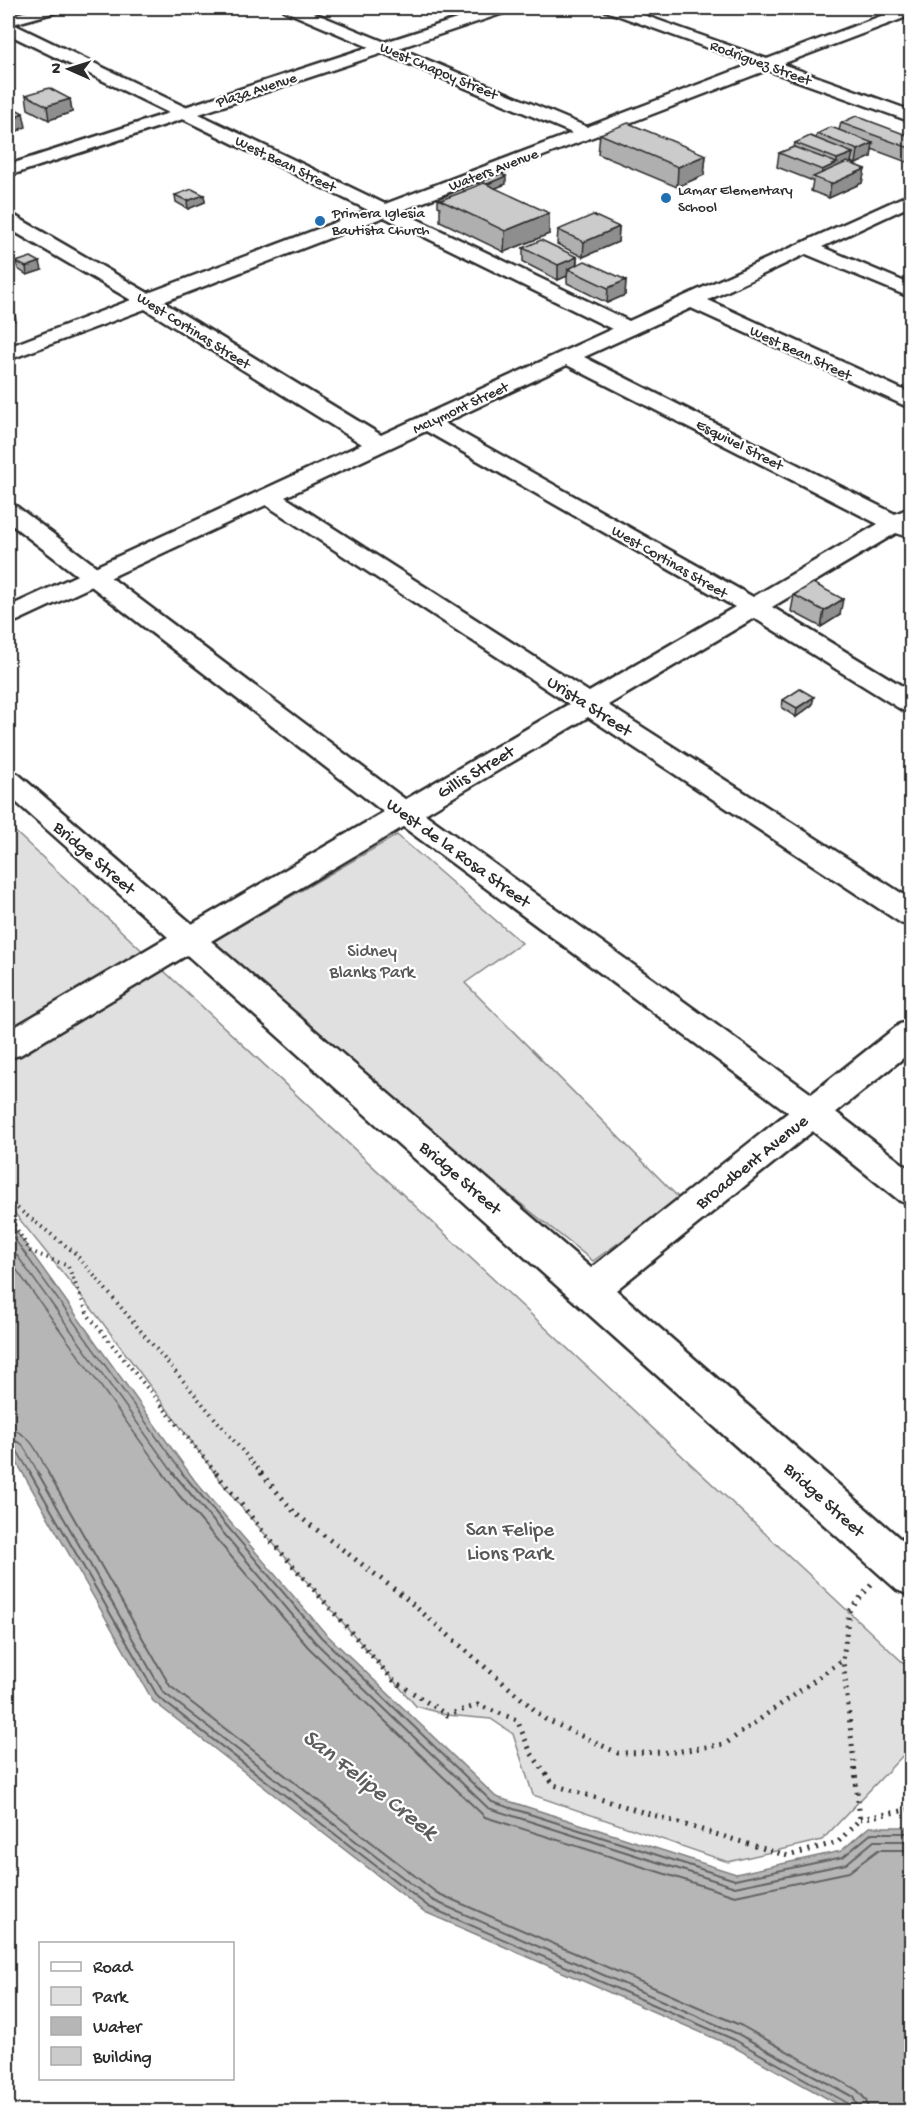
<svg xmlns="http://www.w3.org/2000/svg" width="919" height="2119" font-family="'Gochi Hand',sans-serif">
  <style>
    .green { fill: #e0e0e0; stroke: #868686; stroke-width: 1.5 }
    .water { fill: #b6b6b6; stroke: #7e7e7e; stroke-width: 1.5 }
    .lines { fill: none; stroke-linecap: round; stroke-linejoin: round }
    .shore-far1 { stroke: #636363; stroke-width: 1.5 }
    .shore { stroke: #636363; stroke-width: 2 }
    .minor-casing { stroke: #2b2b2b; stroke-width: 5 }
    .tertiary-casing { stroke: #2b2b2b; stroke-width: 5 }
    .path-far1 { stroke: #2b2b2b; stroke-width: 4; stroke-dasharray: 1.5 4.5; stroke-linecap: butt }
    .path { stroke: #2b2b2b; stroke-width: 5; stroke-dasharray: 2 6; stroke-linecap: butt }
    .minor { fill: #fff; fill-rule: evenodd }
    .tertiary { fill: #fff; fill-rule: evenodd }
    .wall { fill: #afafaf; stroke: #2b2b2b; stroke-width: 1.5 }
    .shaded-wall { fill: #8e8e8e; stroke: #2b2b2b; stroke-width: 1.5 }
    .building { fill: #cbcbcb; stroke: #2b2b2b; stroke-width: 1.5 }
    .poi-dot { fill: #1f6fb2; stroke: #fff; stroke-width: 2 }
    .labels { text-anchor: middle; stroke-width: 4.5; stroke-linejoin: round; paint-order: stroke }
    .far-street-label { font-size: 15px; fill: #2b2b2b; stroke: #fff }
    .far-poi-label { font-size: 15px; fill: #2b2b2b; stroke: #fff; text-anchor: start }
    .street-label { font-size: 18px; fill: #2b2b2b; stroke: #fff }
    .park-label { font-size: 18px; fill: #585858; stroke: #fff }
    .near-park-label { font-size: 21px; fill: #585858; stroke: #fff }
    .near-water-label { font-size: 24px; font-style: italic; fill: #5c5c5c; stroke: #fff }
  </style>
  <rect width="100%" height="100%" fill="#fff"/>
  <filter id="ink" filterUnits="userSpaceOnUse"><feTurbulence type="fractalNoise" baseFrequency=".0167" numOctaves="2"/><feDisplacementMap in="SourceGraphic" scale="12" xChannelSelector="R" yChannelSelector="G"/><feConvolveMatrix kernelMatrix="1 2 1 2 8 2 1 2 1" color-interpolation-filters="sRGB"/></filter>
  <g filter="url(#ink)">
    <!-- green -->
    <g class="green">
      <polygon points="8,825 911,1670 911,1747 822,1840 728,1862 533,1795 513,1734 491,1719 447,1715 416,1706 235,1500 99,1318 8,1205"/>
      <polygon points="397,835 522,943 465,983 680,1199 593,1261 200,949"/>
    </g>
    <!-- water -->
    <polygon class="water" points="8,1220 195,1481 325,1633 496,1797 736,1874 841,1851 869,1827 911,1827 911,2111 850,2111 732,2046 425,1912 153,1701 8,1447"/>
    <g class="lines">
      <!-- shore-far1 -->
      <g class="shore-far1">
        <polyline points="8,1230 183,1474"/>
        <polyline points="8,1243 174,1474"/>
        <polyline points="8,1258 164,1474"/>
        <path d="M 8,1428 C 32,1434 38,1454 49,1474"/>
        <polyline points="8,1437 22,1444 39,1474"/>
        <polyline points="8,1445 16,1449 31,1474"/>
      </g>
      <!-- shore -->
      <g class="shore">
        <polyline points="30,1473 158,1697 429,1907 735,2040 849,2104 852,2112"/>
        <polyline points="38,1473 163,1692 432,1900 738,2034 853,2097 860,2112"/>
        <polyline points="48,1473 170,1686 437,1893 742,2026 857,2090 866,2100 869,2112"/>
        <polyline points="163,1473 178,1494 308,1647 485,1817 735,1896 849,1872 878,1850 912,1850"/>
        <polyline points="173,1473 315,1642 488,1808 735,1887 846,1864 874,1841 912,1841"/>
        <polyline points="182,1473 321,1637 492,1802 735,1880 843,1857 872,1833 912,1833"/>
      </g>
      <!-- minor casing -->
      <g class="minor-casing">
        <path id="minor" d="M 39,8 L 63,8 L 60,11 L 13,24 L 185,107 L 369,47 L 285,11 L 283,8 L 302,8 L 385,42 L 491,8 L 512,8 L 510,11 L 399,48 L 587,127 L 752,64 L 606,11 L 604,8 L 624,8 L 767,59 L 902,8 L 912,8 L 912,15 L 782,64 L 912,111 L 912,122 L 767,70 L 400,211 L 629,321 L 912,193 L 912,205 L 822,247 L 912,285 L 912,298 L 806,254 L 708,300 L 912,394 L 912,409 L 691,308 L 584,357 L 895,514 L 912,507 L 912,538 L 896,533 L 772,607 L 912,692 L 912,712 L 902,710 L 754,618 L 608,705 L 912,900 L 912,926 L 901,923 L 588,717 L 211,941 L 591,1268 L 900,1024 L 912,1021 L 912,1051 L 616,1290 L 912,1549 L 912,1596 L 897,1590 L 187,955 L 20,1055 L 8,1058 L 8,1031 L 168,937 L 8,795 L 8,771 L 18,774 L 192,924 L 569,704 L 266,505 L 17,621 L 8,624 L 8,607 L 362,444 L 145,309 L 8,360 L 8,347 L 131,300 L 8,228 L 8,214 L 15,216 L 148,293 L 368,210 L 183,119 L 8,176 L 8,165 L 169,113 L 8,34 L 8,16 ZM 383,53 L 572,133 L 385,204 L 199,114 ZM 384,217 L 612,329 L 381,435 L 163,302 ZM 567,365 L 878,524 L 753,597 L 444,423 ZM 426,431 L 735,607 L 589,692 L 285,497 Z"/>
      </g>
      <!-- tertiary casing -->
      <g class="tertiary-casing">
        <polygon id="tertiary" points="8,504 16,506 414,806 824,1103 912,1171 912,1205 900,1201 800,1121 394,820 8,522"/>
      </g>
      <!-- path-far1 -->
      <g class="path-far1">
        <polyline points="8,1201 74,1252 262,1474"/>
        <polyline points="8,1215 30,1251 68,1266 88,1315 217,1474"/>
      </g>
      <!-- path -->
      <g class="path">
        <polyline points="216,1473 265,1534 393,1680 447,1715 478,1705 517,1720 531,1753 554,1785 788,1856 838,1842 860,1819 843,1660 849,1611 871,1585"/>
        <polyline points="261,1473 296,1514 402,1595 545,1719 618,1753 675,1752 725,1744 843,1660"/>
        <polyline points="860,1819 912,1809"/>
      </g>
      <!-- minor -->
      <use href="#minor" class="minor"/>
      <!-- tertiary -->
      <use href="#tertiary" class="tertiary"/>
    </g>
    <!-- wall -->
    <g class="wall">
      <polygon points="26,95 70,99 72,112 49,120 28,109"/>
      <polygon points="841,123 912,137 912,164 872,149 871,157 856,164 851,162 851,164 865,169 862,183 829,198 811,191 813,181 777,167 779,153 794,147 795,143 816,138 817,134 839,130"/>
      <polygon points="600,134 706,155 704,175 677,187 598,154"/>
      <polygon points="478,183 506,184 495,188 549,234 504,252 440,221 440,207 438,206 438,199 465,191 478,186"/>
      <polygon points="175,195 204,195 205,202 188,209 176,202"/>
      <polygon points="619,227 618,242 583,257 557,244 558,230"/>
      <polygon points="523,248 577,257 577,265 626,280 625,295 607,303 567,283 567,276 558,280 523,262"/>
      <polygon points="16,262 42,270 27,275 18,269"/>
      <polygon points="794,595 840,615 821,627 791,611"/>
      <polygon points="783,700 812,705 796,717 782,708"/>
    </g>
    <!-- shaded-wall -->
    <g class="shaded-wall">
      <polygon points="70,99 72,112 49,120 47,106"/>
      <polygon points="23,113 26,127 20,129 21,130 8,134 8,120"/>
      <polygon points="873,143 871,157 856,164 858,150"/>
      <polygon points="853,153 850,166 821,180 822,170 837,163 837,159"/>
      <polygon points="706,155 704,175 677,187 678,167"/>
      <polygon points="865,169 862,183 829,198 831,184"/>
      <polygon points="506,176 506,184 483,193 483,186"/>
      <polygon points="204,195 205,202 188,209 187,201"/>
      <polygon points="549,213 549,234 504,252 505,231"/>
      <polygon points="619,227 618,242 583,257 584,242"/>
      <polygon points="577,257 576,272 568,269 567,276 558,280 558,265"/>
      <polygon points="40,262 42,270 27,275 26,267"/>
      <polygon points="626,280 625,295 607,303 608,288"/>
      <polygon points="13,305 16,320 8,323 8,307"/>
      <polygon points="843,599 840,615 821,627 824,611"/>
      <polygon points="814,697 812,705 796,717 797,708"/>
    </g>
    <!-- building -->
    <g class="building">
      <polygon points="49,88 70,99 47,106 26,95"/>
      <polygon points="8,105 23,113 16,116 18,117 8,120"/>
      <polygon points="856,116 912,137 912,149 841,123"/>
      <polygon points="628,123 706,155 678,167 600,134"/>
      <polygon points="831,127 873,143 858,150 817,134"/>
      <polygon points="810,136 853,153 837,159 795,143"/>
      <polygon points="794,147 837,163 822,170 779,153"/>
      <polygon points="847,162 865,169 831,184 813,177"/>
      <polygon points="501,174 506,176 487,184 484,183 481,185 478,183"/>
      <polygon points="484,183 549,213 505,231 440,200"/>
      <polygon points="192,189 204,195 187,201 175,195"/>
      <polygon points="462,189 465,191 441,200 438,199"/>
      <polygon points="593,215 619,227 584,242 558,230"/>
      <polygon points="541,240 577,257 558,265 523,248"/>
      <polygon points="31,257 40,262 26,267 16,262"/>
      <polygon points="585,261 626,280 608,288 568,269"/>
      <polygon points="8,301 13,305 8,307"/>
      <polygon points="813,583 843,599 824,611 794,595"/>
      <polygon points="800,689 814,697 797,708 783,700"/>
    </g>
  </g>
  <!-- markers -->
  <g class="poi-dot">
    <circle cx="666" cy="198" r="6"/>
    <circle cx="320" cy="221" r="6"/>
  </g>
  <g class="labels">
    <!-- far-street labels -->
    <g class="far-street-label">
      <text transform="translate(761 62) rotate(20)" y="5">Rodriguez Street</text>
      <text transform="translate(439 70) rotate(23)" y="5">West Chapoy Street</text>
      <text transform="translate(256 89) rotate(-18)" y="5">Plaza Avenue</text>
      <text transform="translate(286 163) rotate(26)" y="5">West Bean Street</text>
      <text transform="translate(493 169) rotate(-21)" y="5">Waters Avenue</text>
      <text transform="translate(194 330) rotate(32)" y="5">West Cortinas Street</text>
      <text transform="translate(801 352) rotate(25)" y="5">West Bean Street</text>
      <text transform="translate(460 407) rotate(-25)" y="5">McLymont Street</text>
      <text transform="translate(740 444) rotate(27)" y="5">Esquivel Street</text>
      <text transform="translate(670 561) rotate(30)" y="5">West Cortinas Street</text>
    </g>
    <!-- far-poi labels -->
    <g class="far-poi-label">
      <text x="678" y="194">Lamar Elementary<tspan x="678" dy="17">School</tspan></text>
      <text x="332" y="217">Primera Iglesia<tspan x="332" dy="17">Bautista Church</tspan></text>
    </g>
    <!-- street labels -->
    <g class="street-label">
      <text transform="translate(590 705) rotate(33)" y="6">Urista Street</text>
      <text transform="translate(475 771) rotate(-31)" y="6">Gillis Street</text>
      <text transform="translate(459 852) rotate(36)" y="6">West de la Rosa Street</text>
      <text transform="translate(95 857) rotate(41)" y="6">Bridge Street</text>
      <text transform="translate(751 1161) rotate(-39)" y="6">Broadbent Avenue</text>
      <text transform="translate(461 1177) rotate(41)" y="6">Bridge Street</text>
      <text transform="translate(825 1499) rotate(42)" y="6">Bridge Street</text>
    </g>
    <!-- park labels -->
    <g class="park-label">
      <text x="372" y="956">Sidney<tspan x="372" dy="21">Blanks Park</tspan></text>
    </g>
    <!-- near-park labels -->
    <g class="near-park-label">
      <text x="510" y="1535">San Felipe<tspan x="510" dy="24">Lions Park</tspan></text>
    </g>
    <!-- near-water labels -->
    <g class="near-water-label">
      <text transform="translate(371 1783) rotate(38)" y="8">San Felipe Creek</text>
    </g>
  </g>
  <!-- margin -->
  <rect width="919" height="2119" fill="none" stroke="#fff" stroke-width="30"/>
  <rect x="15" y="15" width="889" height="2089" fill="none" stroke="#2b2b2b" stroke-width="2" filter="url(#ink)"/>
  <!-- legend -->
  <rect x="39" y="1942" width="195" height="138" fill="#ffffff" stroke="#aaaaaa" stroke-width="1.5"/>
  <rect x="51" y="1962" width="30" height="9" fill="#ffffff" stroke="#aaaaaa" stroke-width="1.5"/>
  <text x="93" y="1972" font-size="18" fill="#2b2b2b">Road</text>
  <rect x="51" y="1987" width="30" height="18" fill="#e0e0e0" stroke="#aaaaaa" stroke-width="1.5"/>
  <text x="93" y="2002" font-size="18" fill="#2b2b2b">Park</text>
  <rect x="51" y="2017" width="30" height="18" fill="#b6b6b6" stroke="#aaaaaa" stroke-width="1.5"/>
  <text x="93" y="2032" font-size="18" fill="#2b2b2b">Water</text>
  <rect x="51" y="2047" width="30" height="18" fill="#cbcbcb" stroke="#aaaaaa" stroke-width="1.5"/>
  <text x="93" y="2062" font-size="18" fill="#2b2b2b">Building</text>
  <!-- north arrow -->
  <g transform="translate(69 69) rotate(273)" stroke="#ffffff" stroke-width="4.5" paint-order="stroke">
  <path d="M0-4.5L10 22L0 15L-10 22Z" fill="#2b2b2b"/>
  <text y="-9" font-size="16" font-weight="bold" text-anchor="middle" fill="#2b2b2b">N</text>
  </g>
</svg>
